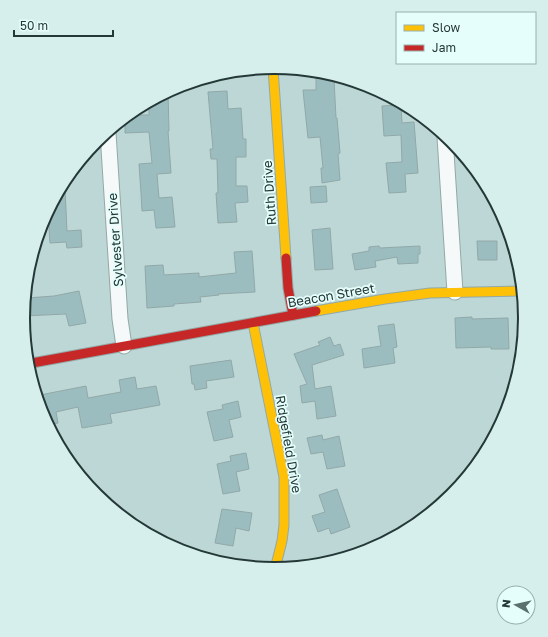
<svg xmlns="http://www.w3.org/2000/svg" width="548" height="637" font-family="'Golos Text',sans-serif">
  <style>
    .building { fill: #9cbdbf; stroke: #92a8a8 }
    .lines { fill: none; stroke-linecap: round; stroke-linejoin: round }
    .street-casing { stroke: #93a9a7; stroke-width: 17 }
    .slow-casing { stroke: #93a9a7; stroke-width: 11 }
    .jam-casing { stroke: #93a9a7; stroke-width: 11 }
    .street { stroke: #f5f9f9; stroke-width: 15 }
    .slow { stroke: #ffc107; stroke-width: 9 }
    .jam { stroke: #c62828; stroke-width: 9 }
    .labels { text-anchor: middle; stroke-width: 3.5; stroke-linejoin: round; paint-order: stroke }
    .street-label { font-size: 13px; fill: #243937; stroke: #e5fefc }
    .rim { fill: none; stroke: #243937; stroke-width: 2 }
  </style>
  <rect width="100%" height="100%" fill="#bcd7d5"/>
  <!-- building -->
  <g class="building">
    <polygon points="316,76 334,79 336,118 337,118 340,153 338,154 340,180 322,183 321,168 323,168 320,137 308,138 303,90 316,90"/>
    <polygon points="227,91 228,109 241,108 243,139 246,139 246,157 236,157 236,186 247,186 248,202 235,203 237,222 218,223 216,193 218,193 217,159 211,159 210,149 213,149 208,92"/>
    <polygon points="168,93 169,131 168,131 171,173 157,174 159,198 172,197 175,227 156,228 154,210 142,211 141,193 139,164 152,163 149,132 125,133 125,122 135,115 149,115 149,106"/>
    <polygon points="398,105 401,107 402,123 414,122 418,173 405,174 406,192 389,193 386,163 402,162 401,135 384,136 382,106"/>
    <polygon points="326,186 327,202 311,203 310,187"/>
    <polygon points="65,189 67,231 81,230 82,247 67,248 66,242 50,243 48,213"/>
    <polygon points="330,228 333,269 315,270 312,230"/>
    <polygon points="477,241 497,241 497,260 478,260"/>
    <polygon points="379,246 380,248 420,246 420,254 418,254 418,263 398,264 397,257 375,261 376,267 355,270 352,254 369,251 369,247"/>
    <polygon points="252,251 255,292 218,294 219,295 200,297 201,302 174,304 174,306 147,308 145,266 163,265 164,275 199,273 199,277 236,273 234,252"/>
    <polygon points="79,291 86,323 69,326 66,314 23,316 27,298 54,296"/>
    <polygon points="472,317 472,319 508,318 509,349 491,349 491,347 456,348 455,318"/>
    <polygon points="394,324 397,347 393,348 395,363 364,368 362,349 381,346 378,326"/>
    <polygon points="330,337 334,346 340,344 344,355 312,365 315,389 331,386 336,416 317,419 315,401 302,403 300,386 307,384 294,354 320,345 318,342"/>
    <polygon points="231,360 234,377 206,381 207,388 195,390 194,384 192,384 190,366"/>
    <polygon points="135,377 137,389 156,386 160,405 110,414 112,423 82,428 78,407 56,412 58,423 49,425 42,414 41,408 43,408 40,395 86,386 88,398 121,392 119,380"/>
    <polygon points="238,401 241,417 229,420 233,437 214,441 207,412 223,409 222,405"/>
    <polygon points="322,435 323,440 339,436 345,466 327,469 323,452 311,454 307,438"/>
    <polygon points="246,453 249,469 236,472 240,491 223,494 217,464 231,461 230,456"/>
    <polygon points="337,489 350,527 331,534 329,528 318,532 312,516 325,512 319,495"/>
    <polygon points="222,509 252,513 249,531 236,528 233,546 215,543"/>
  </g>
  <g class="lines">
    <!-- street casing -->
    <g class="street-casing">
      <g id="street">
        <polyline points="108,133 120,319 124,346"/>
        <polyline points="445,137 455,292"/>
      </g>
    </g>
    <!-- slow casing -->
    <g class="slow-casing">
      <g id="slow">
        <polyline points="273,68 286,258"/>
        <polyline points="316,311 385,299 430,293 520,291"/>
        <polyline points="253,323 284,477 284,525 282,541 275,569"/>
      </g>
    </g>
    <!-- jam casing -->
    <g class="jam-casing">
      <g id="jam">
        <polyline points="286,258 288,288 293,315"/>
        <polyline points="32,363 316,311"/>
      </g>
    </g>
    <!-- street -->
    <use href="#street" class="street"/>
    <!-- slow -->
    <use href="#slow" class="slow"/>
    <!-- jam -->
    <use href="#jam" class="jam"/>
  </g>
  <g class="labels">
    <!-- street labels -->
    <g class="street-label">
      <text transform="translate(269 193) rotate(-94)" y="5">Ruth Drive</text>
      <text transform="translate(115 240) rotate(-94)" y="5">Sylvester Drive</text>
      <text transform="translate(331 295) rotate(-10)" y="5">Beacon Street</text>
      <text transform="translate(289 444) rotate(80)" y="5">Ridgefield Drive</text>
    </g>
  </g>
  <!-- crop -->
  <path d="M0 0H548V637H0ZM30 318a244 244 0 1 1 488 0a244 244 0 1 1-488 0Z" fill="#d6eeec" fill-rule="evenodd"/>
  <path class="rim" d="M30 318a244 244 0 1 1 488 0a244 244 0 1 1-488 0Z"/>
  <!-- legend -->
  <rect x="396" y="12" width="140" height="52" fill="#e5fefc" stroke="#98afad"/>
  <rect x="404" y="25" width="20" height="6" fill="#ffc107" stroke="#98afad"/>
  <text x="432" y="32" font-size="12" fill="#243937">Slow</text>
  <rect x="404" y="45" width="20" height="6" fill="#c62828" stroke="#98afad"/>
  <text x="432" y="52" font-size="12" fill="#243937">Jam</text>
  <!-- north arrow -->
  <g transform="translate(516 605) rotate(278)"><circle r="19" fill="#e5fefc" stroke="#98afad"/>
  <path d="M0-3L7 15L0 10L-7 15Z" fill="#59706e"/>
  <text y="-6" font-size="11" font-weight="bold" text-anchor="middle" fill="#243937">N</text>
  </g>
  <!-- scale -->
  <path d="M14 30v6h99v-6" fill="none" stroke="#243937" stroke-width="2"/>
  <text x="20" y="30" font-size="12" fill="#243937" stroke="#e5fefc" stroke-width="3" paint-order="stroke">50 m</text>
</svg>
